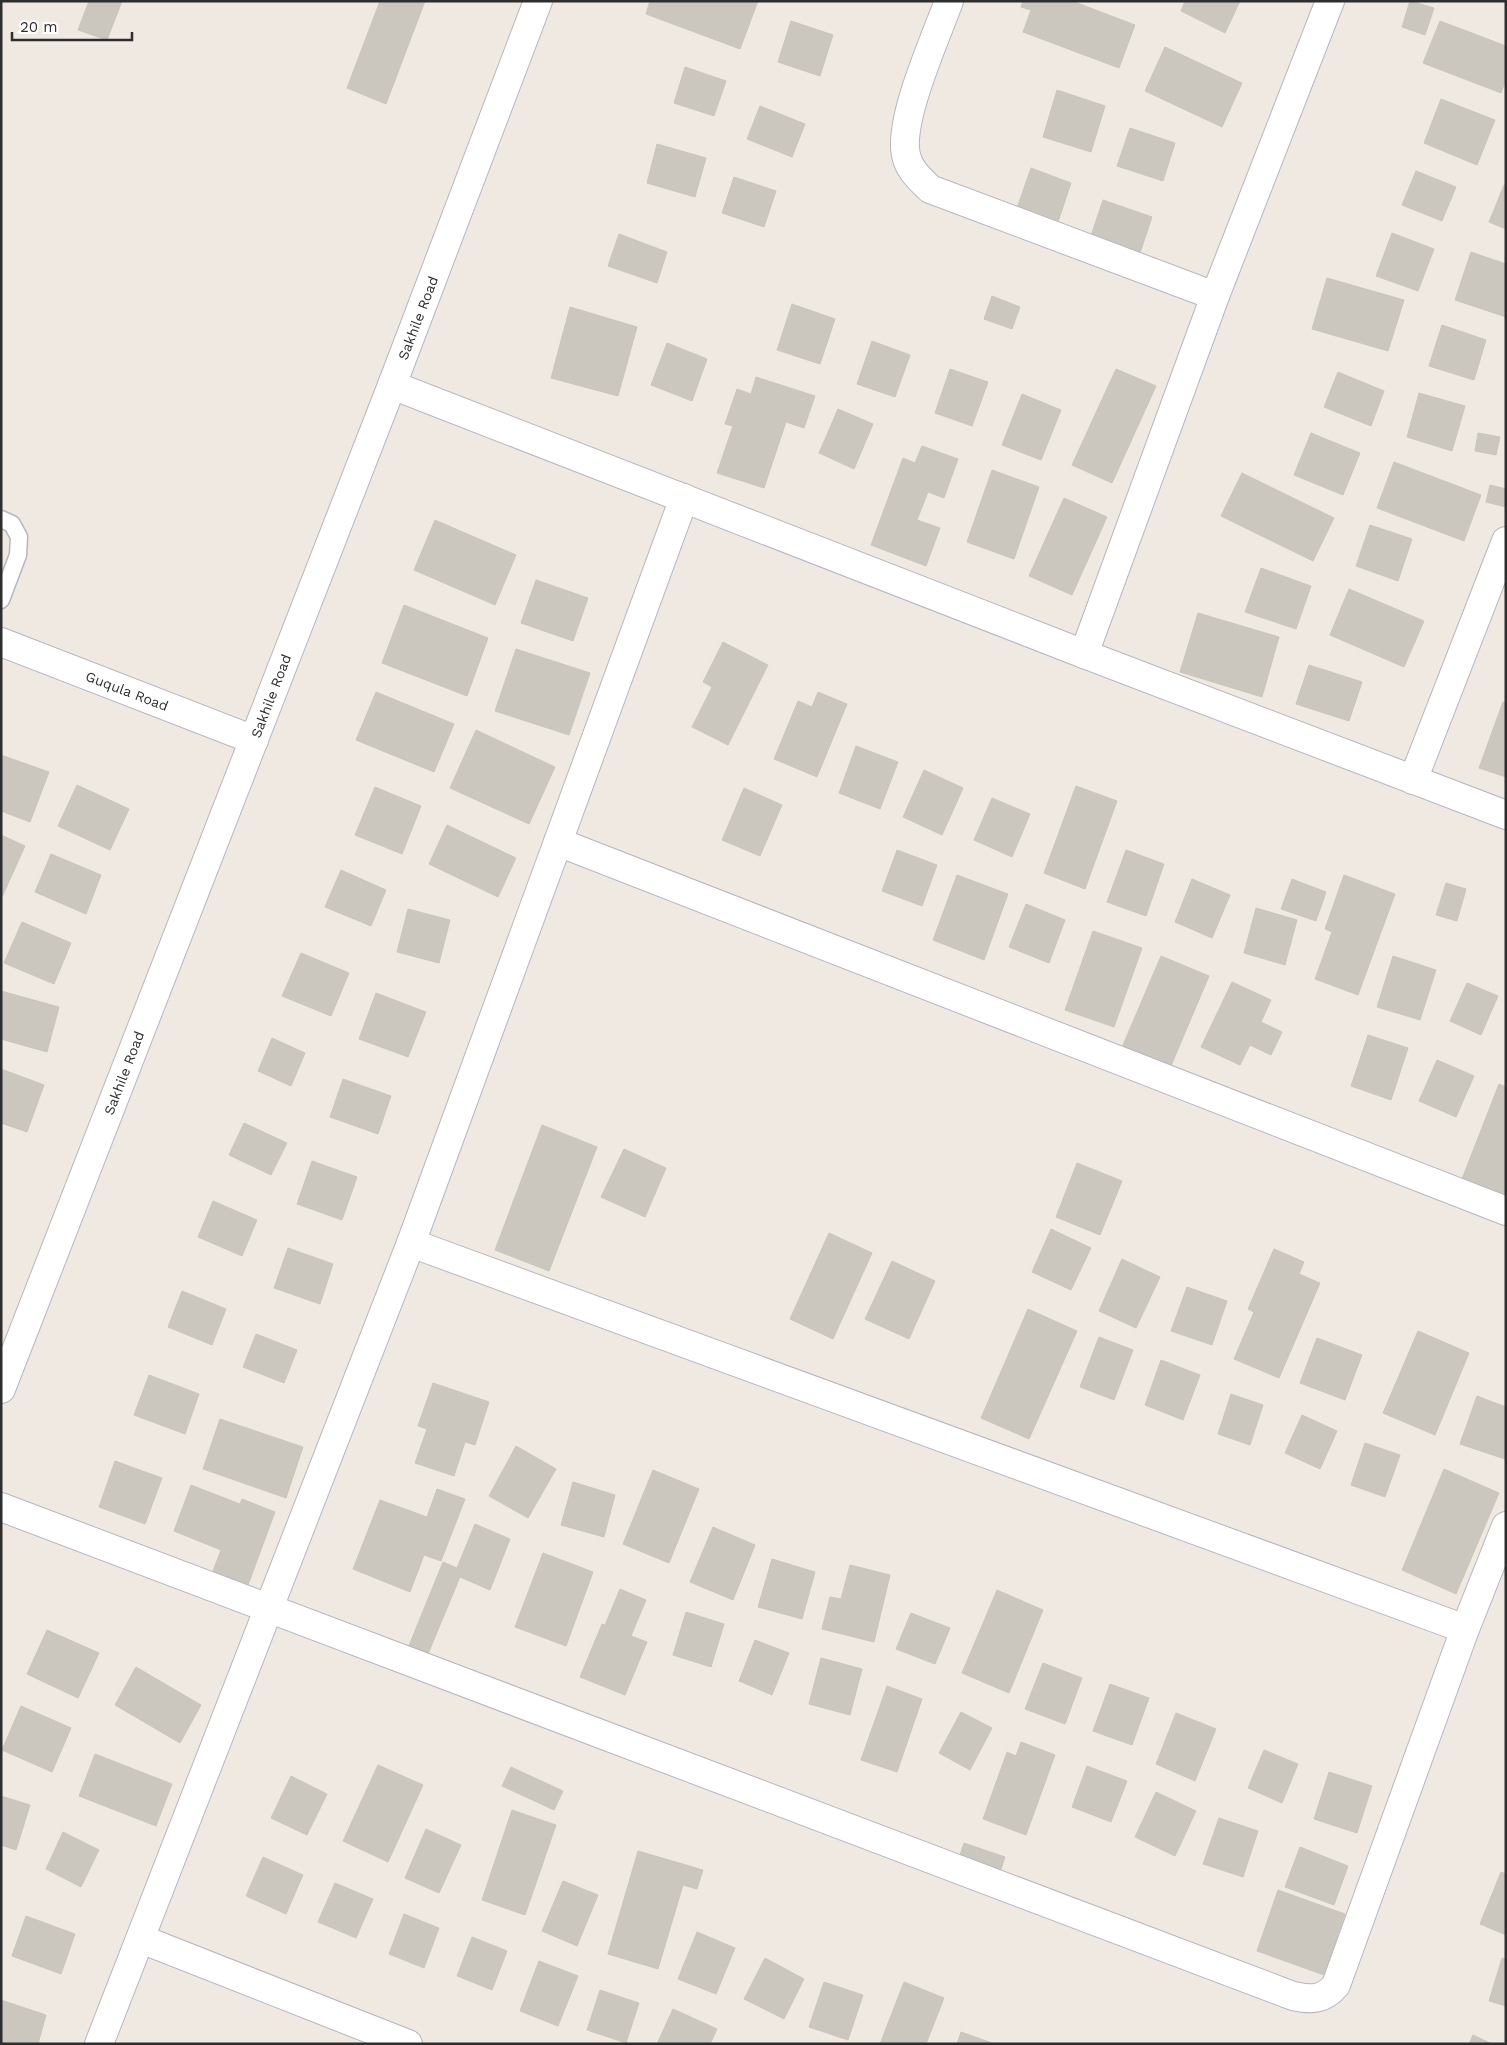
<svg xmlns="http://www.w3.org/2000/svg" width="1507" height="2045" font-family="'Work Sans',sans-serif">
  <style>
    .building { fill: #cbc7bf; stroke: #cbc5ba }
    .lines { fill: none; stroke-linecap: round; stroke-linejoin: round }
    .service-casing { stroke: #b4b7c1; stroke-width: 19 }
    .minor-casing { stroke: #b4b7c1; stroke-width: 30 }
    .service { stroke: #fff; stroke-width: 16 }
    .minor { stroke: #fff; stroke-width: 28 }
    .labels { text-anchor: middle; stroke-width: 5; stroke-linejoin: round; paint-order: stroke }
    .street-label { font-size: 14px; fill: #2e2e2e; stroke: #fff }
  </style>
  <rect width="100%" height="100%" fill="#efe9e1"/>
  <!-- building -->
  <g class="building">
    <polygon points="89,1 122,1 107,40 78,30"/>
    <polygon points="380,1 425,1 386,104 347,88"/>
    <polygon points="650,1 758,1 740,49 646,14"/>
    <polygon points="1023,1 1072,1 1135,25 1119,68 1023,32 1031,10 1021,7"/>
    <polygon points="1185,1 1240,1 1225,33 1181,11"/>
    <polygon points="1410,1 1434,8 1425,35 1402,27"/>
    <polygon points="791,21 833,35 820,76 778,62"/>
    <polygon points="1440,21 1506,46 1506,79 1501,93 1423,63"/>
    <polygon points="1165,47 1242,83 1222,127 1145,91"/>
    <polygon points="685,67 726,81 714,116 674,103"/>
    <polygon points="1057,90 1105,106 1091,152 1043,137"/>
    <polygon points="1441,99 1495,120 1477,165 1424,143"/>
    <polygon points="760,106 805,124 792,157 747,139"/>
    <polygon points="1130,128 1175,143 1163,181 1117,166"/>
    <polygon points="657,144 706,158 695,197 647,183"/>
    <polygon points="1031,168 1071,183 1057,225 1016,211"/>
    <polygon points="1416,171 1456,187 1442,221 1402,205"/>
    <polygon points="734,177 776,191 764,227 722,213"/>
    <polygon points="1504,185 1506,185 1506,229 1489,222"/>
    <polygon points="1103,200 1152,217 1140,253 1091,236"/>
    <polygon points="1392,233 1434,249 1418,291 1376,276"/>
    <polygon points="619,234 667,252 657,283 608,266"/>
    <polygon points="1471,252 1506,264 1506,317 1455,300"/>
    <polygon points="1327,278 1404,300 1388,351 1312,329"/>
    <polygon points="992,296 1020,307 1012,329 984,319"/>
    <polygon points="792,304 835,319 820,364 777,350"/>
    <polygon points="570,307 637,327 618,396 551,378"/>
    <polygon points="1442,325 1486,340 1474,380 1429,366"/>
    <polygon points="872,341 910,355 895,397 857,384"/>
    <polygon points="667,343 707,359 692,401 651,385"/>
    <polygon points="950,369 988,382 972,426 935,413"/>
    <polygon points="1116,369 1156,386 1112,483 1072,465"/>
    <polygon points="1338,372 1384,391 1371,426 1324,407"/>
    <polygon points="756,377 815,396 804,428 786,422 764,488 717,473 733,426 725,424 737,389 751,394"/>
    <polygon points="1419,393 1465,406 1452,451 1407,437"/>
    <polygon points="1022,394 1061,410 1041,460 1002,445"/>
    <polygon points="838,409 873,424 854,469 819,453"/>
    <polygon points="1311,433 1360,453 1343,495 1294,475"/>
    <polygon points="1478,433 1500,437 1496,455 1475,451"/>
    <polygon points="922,446 958,459 944,498 928,492 917,520 940,528 926,566 871,545 903,458 915,463"/>
    <polygon points="1394,462 1481,495 1464,541 1377,508"/>
    <polygon points="992,470 1039,487 1014,559 967,542"/>
    <polygon points="1242,473 1334,518 1313,561 1221,516"/>
    <polygon points="1490,485 1506,489 1506,507 1486,502"/>
    <polygon points="1064,498 1107,517 1072,595 1029,576"/>
    <polygon points="435,520 516,555 495,605 414,570"/>
    <polygon points="1370,525 1412,539 1398,581 1356,566"/>
    <polygon points="1261,568 1311,586 1296,629 1245,612"/>
    <polygon points="536,580 588,598 573,641 521,623"/>
    <polygon points="1349,589 1424,621 1404,667 1330,635"/>
    <polygon points="404,605 488,638 467,696 382,663"/>
    <polygon points="1198,613 1279,637 1262,697 1180,672"/>
    <polygon points="723,642 768,665 728,745 692,727 712,687 703,682"/>
    <polygon points="516,649 590,673 569,735 495,711"/>
    <polygon points="1309,665 1362,682 1349,721 1296,704"/>
    <polygon points="376,692 454,724 434,772 356,740"/>
    <polygon points="818,692 847,704 817,777 774,759 798,701 812,707"/>
    <polygon points="1503,702 1506,703 1506,777 1479,768"/>
    <polygon points="476,730 555,767 529,824 450,788"/>
    <polygon points="856,746 898,762 880,809 839,793"/>
    <polygon points="1,755 49,772 30,822 1,811"/>
    <polygon points="924,770 963,788 942,835 903,817"/>
    <polygon points="77,785 129,809 110,850 58,826"/>
    <polygon points="1076,786 1117,801 1085,889 1044,873"/>
    <polygon points="375,787 421,806 402,854 355,835"/>
    <polygon points="744,788 782,805 760,856 722,840"/>
    <polygon points="992,798 1030,814 1012,857 974,840"/>
    <polygon points="447,825 516,858 498,897 429,864"/>
    <polygon points="1,835 25,846 2,897 1,897"/>
    <polygon points="897,850 937,865 922,906 882,891"/>
    <polygon points="1126,850 1164,864 1146,916 1107,902"/>
    <polygon points="51,854 101,875 86,914 35,892"/>
    <polygon points="341,870 386,890 371,926 325,907"/>
    <polygon points="957,875 1008,894 984,960 933,940"/>
    <polygon points="1344,875 1395,894 1358,995 1315,979 1332,932 1325,929"/>
    <polygon points="1192,879 1230,895 1212,938 1175,922"/>
    <polygon points="1292,879 1326,892 1316,921 1281,909"/>
    <polygon points="1446,883 1466,889 1457,921 1436,915"/>
    <polygon points="1026,904 1065,920 1049,963 1009,947"/>
    <polygon points="1256,908 1297,920 1285,965 1244,953"/>
    <polygon points="408,909 450,920 439,963 397,952"/>
    <polygon points="22,922 71,943 54,984 4,963"/>
    <polygon points="1093,931 1142,948 1114,1027 1065,1010"/>
    <polygon points="301,953 349,973 331,1016 282,996"/>
    <polygon points="1161,956 1209,976 1168,1073 1120,1052"/>
    <polygon points="1393,956 1436,970 1420,1020 1377,1007"/>
    <polygon points="1232,982 1271,1000 1261,1022 1282,1032 1271,1055 1250,1045 1240,1065 1201,1047"/>
    <polygon points="1467,983 1498,996 1481,1035 1450,1021"/>
    <polygon points="1,991 59,1007 47,1052 1,1039"/>
    <polygon points="376,993 426,1012 408,1057 359,1039"/>
    <polygon points="1368,1035 1408,1048 1391,1100 1351,1086"/>
    <polygon points="272,1038 305,1053 291,1086 258,1071"/>
    <polygon points="1437,1060 1474,1076 1456,1117 1419,1101"/>
    <polygon points="1,1069 44,1085 27,1132 1,1123"/>
    <polygon points="343,1079 391,1096 378,1134 330,1117"/>
    <polygon points="1499,1084 1506,1087 1506,1197 1462,1179"/>
    <polygon points="244,1123 287,1143 271,1175 229,1155"/>
    <polygon points="542,1125 597,1147 549,1271 495,1250"/>
    <polygon points="624,1149 666,1168 645,1217 601,1197"/>
    <polygon points="312,1161 357,1177 342,1220 297,1204"/>
    <polygon points="1077,1163 1122,1181 1100,1235 1056,1217"/>
    <polygon points="213,1201 257,1220 242,1256 198,1237"/>
    <polygon points="1051,1229 1091,1248 1071,1290 1032,1272"/>
    <polygon points="829,1233 872,1253 833,1339 790,1319"/>
    <polygon points="288,1248 333,1264 320,1304 274,1288"/>
    <polygon points="1274,1249 1304,1262 1299,1274 1320,1283 1279,1378 1234,1359 1254,1312 1248,1309"/>
    <polygon points="1122,1259 1160,1277 1136,1328 1099,1311"/>
    <polygon points="892,1261 935,1281 909,1339 865,1319"/>
    <polygon points="1187,1287 1227,1301 1212,1345 1171,1331"/>
    <polygon points="182,1291 226,1309 212,1345 168,1327"/>
    <polygon points="1028,1309 1077,1331 1029,1439 981,1418"/>
    <polygon points="1418,1331 1469,1353 1435,1435 1383,1413"/>
    <polygon points="256,1334 297,1350 284,1383 243,1367"/>
    <polygon points="1099,1337 1133,1350 1114,1400 1080,1387"/>
    <polygon points="1317,1338 1362,1355 1345,1400 1300,1383"/>
    <polygon points="1161,1360 1200,1375 1183,1420 1145,1405"/>
    <polygon points="149,1375 199,1394 185,1434 134,1415"/>
    <polygon points="433,1383 489,1402 475,1445 465,1442 454,1476 415,1463 427,1429 418,1426"/>
    <polygon points="1231,1394 1263,1405 1250,1445 1218,1434"/>
    <polygon points="1477,1396 1506,1407 1505,1459 1460,1444"/>
    <polygon points="1302,1415 1337,1431 1320,1469 1285,1453"/>
    <polygon points="220,1419 303,1447 286,1498 203,1469"/>
    <polygon points="1365,1443 1400,1455 1385,1497 1351,1485"/>
    <polygon points="516,1446 556,1469 528,1518 489,1496"/>
    <polygon points="115,1461 162,1478 145,1524 99,1507"/>
    <polygon points="1444,1469 1499,1493 1456,1594 1402,1570"/>
    <polygon points="653,1470 699,1489 669,1563 623,1544"/>
    <polygon points="573,1482 615,1495 604,1537 561,1525"/>
    <polygon points="191,1485 240,1504 242,1499 275,1512 248,1585 213,1571 221,1550 174,1531"/>
    <polygon points="437,1489 465,1499 441,1561 424,1555 410,1592 353,1569 380,1500 427,1517"/>
    <polygon points="475,1524 510,1539 490,1590 460,1577 425,1661 406,1653 443,1562 457,1568"/>
    <polygon points="713,1527 755,1545 733,1600 690,1582"/>
    <polygon points="543,1553 593,1572 566,1646 515,1627"/>
    <polygon points="772,1559 815,1572 802,1619 758,1607"/>
    <polygon points="850,1565 890,1575 874,1642 822,1629 830,1597 841,1599"/>
    <polygon points="620,1589 646,1600 631,1636 647,1642 625,1695 580,1677 602,1624 605,1625"/>
    <polygon points="997,1590 1043,1610 1009,1693 962,1673"/>
    <polygon points="686,1612 724,1624 711,1667 673,1655"/>
    <polygon points="911,1613 950,1628 935,1664 896,1649"/>
    <polygon points="47,1630 99,1653 78,1698 27,1674"/>
    <polygon points="755,1640 789,1653 772,1695 739,1681"/>
    <polygon points="821,1658 862,1669 850,1715 809,1704"/>
    <polygon points="1043,1663 1082,1678 1065,1724 1025,1709"/>
    <polygon points="136,1667 201,1705 180,1743 115,1705"/>
    <polygon points="1110,1684 1149,1698 1132,1745 1093,1731"/>
    <polygon points="887,1686 922,1699 897,1772 861,1760"/>
    <polygon points="21,1706 71,1728 52,1772 2,1750"/>
    <polygon points="961,1712 992,1728 970,1770 939,1753"/>
    <polygon points="1176,1713 1216,1729 1195,1781 1156,1764"/>
    <polygon points="1021,1742 1055,1755 1026,1835 983,1819 1007,1752 1016,1756"/>
    <polygon points="1264,1750 1298,1764 1282,1803 1248,1788"/>
    <polygon points="95,1754 172,1784 156,1826 79,1796"/>
    <polygon points="378,1765 423,1785 388,1862 343,1841"/>
    <polygon points="1087,1766 1127,1781 1111,1822 1072,1807"/>
    <polygon points="511,1767 563,1791 554,1810 502,1786"/>
    <polygon points="1329,1772 1372,1786 1357,1833 1314,1819"/>
    <polygon points="291,1776 327,1794 307,1835 271,1818"/>
    <polygon points="1156,1792 1196,1811 1175,1856 1135,1837"/>
    <polygon points="1,1796 30,1805 16,1850 1,1845"/>
    <polygon points="512,1810 556,1825 525,1915 482,1900"/>
    <polygon points="1219,1818 1258,1831 1243,1877 1203,1864"/>
    <polygon points="426,1829 461,1845 439,1893 405,1878"/>
    <polygon points="63,1832 99,1850 81,1887 46,1869"/>
    <polygon points="964,1843 1005,1857 998,1878 957,1864"/>
    <polygon points="1300,1847 1348,1866 1334,1905 1285,1887"/>
    <polygon points="638,1851 703,1870 697,1889 683,1885 658,1969 608,1954"/>
    <polygon points="263,1857 303,1875 286,1914 246,1896"/>
    <polygon points="1501,1872 1506,1874 1506,1935 1480,1924"/>
    <polygon points="563,1881 598,1895 577,1946 542,1931"/>
    <polygon points="335,1883 373,1899 356,1938 318,1922"/>
    <polygon points="1278,1890 1345,1914 1324,1975 1257,1951"/>
    <polygon points="404,1914 439,1928 424,1968 389,1954"/>
    <polygon points="26,1916 75,1934 61,1974 12,1956"/>
    <polygon points="697,1932 735,1948 716,1994 678,1979"/>
    <polygon points="472,1937 507,1951 492,1990 457,1976"/>
    <polygon points="765,1958 804,1979 784,2019 744,1999"/>
    <polygon points="1502,1958 1506,1959 1506,2006 1489,2001"/>
    <polygon points="539,1961 578,1976 558,2026 520,2011"/>
    <polygon points="824,1982 863,1995 848,2040 809,2027"/>
    <polygon points="904,1982 944,1998 926,2044 880,2044"/>
    <polygon points="600,1990 639,2003 626,2043 587,2030"/>
    <polygon points="1,2000 46,2015 38,2044 1,2044"/>
    <polygon points="673,2009 717,2029 710,2044 657,2044"/>
    <polygon points="961,2032 995,2044 957,2044"/>
    <polygon points="1473,2035 1492,2044 1469,2044"/>
  </g>
  <g class="lines">
    <!-- service casing -->
    <g class="service-casing">
      <polyline id="service" points="1,519 12,524 19,537 18,555 1,600"/>
    </g>
    <!-- minor casing -->
    <g class="minor-casing">
      <g id="minor">
        <path d="M 949,1 C 936,37 898,120 906,155 C 909,170 920,179 930,189 L 1215,296"/>
        <polyline points="392,385 1084,654 1506,815"/>
        <polyline points="1,642 254,740"/>
        <polyline points="1084,654 1215,296 1330,1"/>
        <polyline points="1413,780 1506,541"/>
        <polyline points="558,842 1506,1211"/>
        <polyline points="411,1243 1465,1629"/>
        <polyline points="1,1389 392,385 538,1"/>
        <path d="M 1,1507 L 1293,1996 C 1311,2000 1324,2000 1336,1985 L 1465,1629 L 1506,1526"/>
        <polyline points="141,1939 408,2044"/>
        <polyline points="99,2044 411,1243 684,498"/>
      </g>
    </g>
    <!-- service -->
    <use href="#service" class="service"/>
    <!-- minor -->
    <use href="#minor" class="minor"/>
  </g>
  <g class="labels">
    <!-- street labels -->
    <g class="street-label">
      <text transform="translate(418 318) rotate(-69)" y="5">Sakhile Road</text>
      <text transform="translate(127 691) rotate(21)" y="5">Guqula Road</text>
      <text transform="translate(271 696) rotate(-69)" y="5">Sakhile Road</text>
      <text transform="translate(124 1073) rotate(-69)" y="5">Sakhile Road</text>
    </g>
  </g>
  <!-- border -->
  <rect width="1507" height="2045" fill="none" stroke="#2e2e2e" stroke-width="5"/>
  <!-- scale -->
  <path d="M12 32v8h120v-8" fill="none" stroke="#2e2e2e" stroke-width="2.5"/>
  <text x="20" y="32" font-size="15" fill="#2e2e2e" stroke="#ffffff" stroke-width="4" paint-order="stroke">20 m</text>
</svg>
